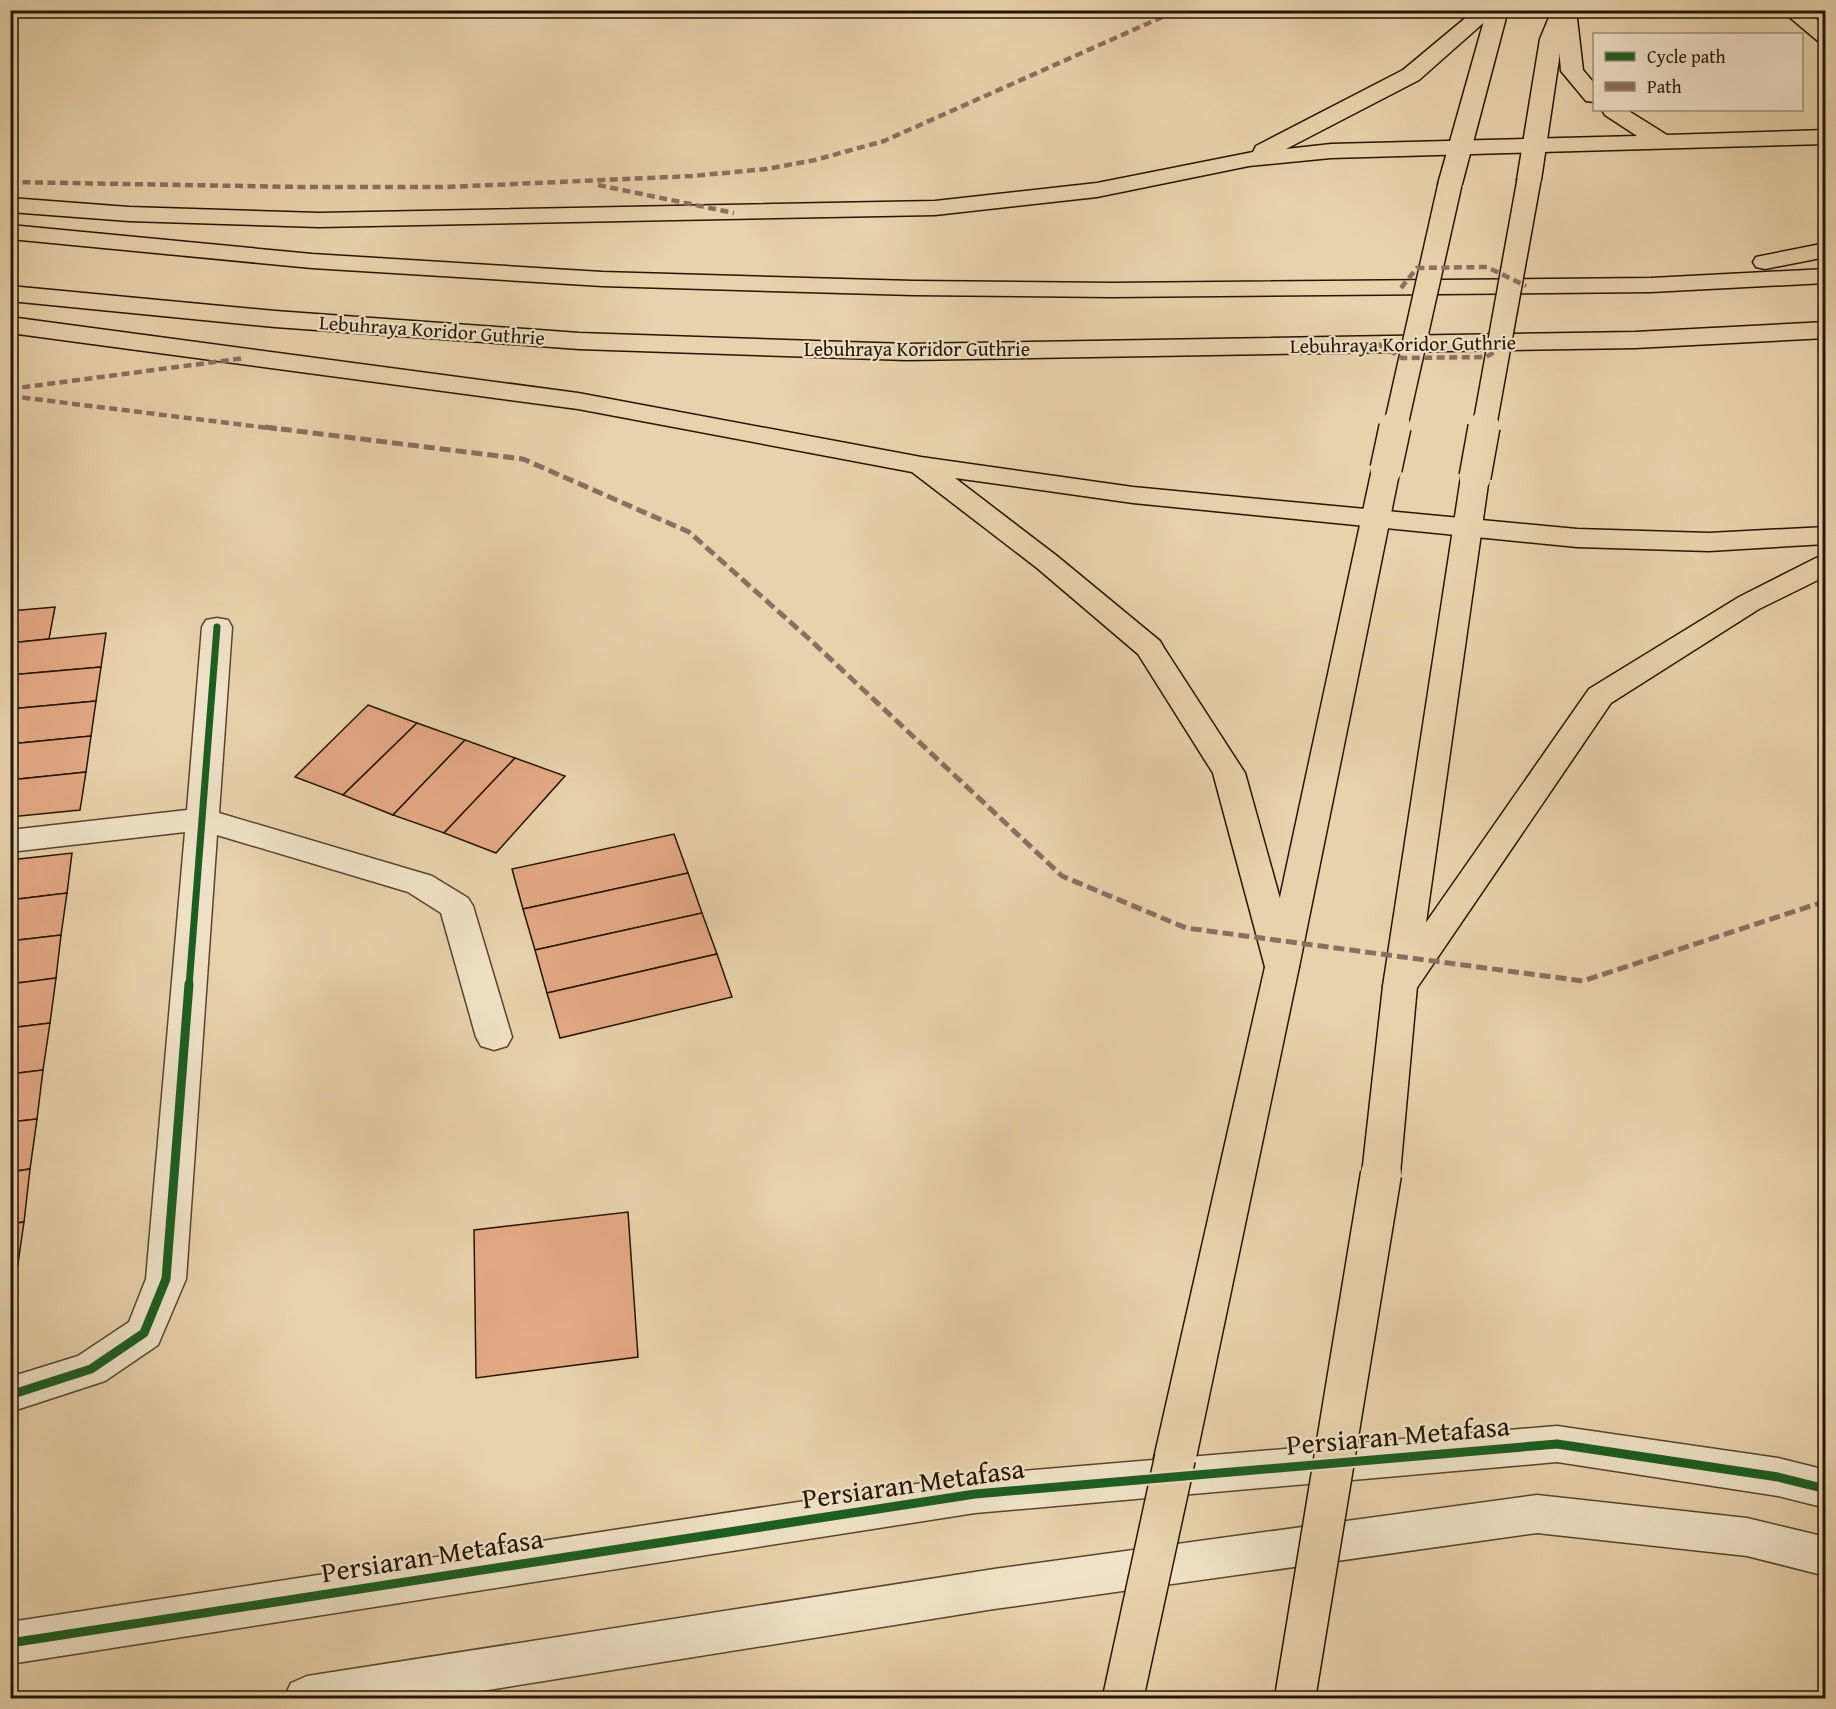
<svg xmlns="http://www.w3.org/2000/svg" width="1836" height="1709" font-family="'Gentium Book Plus',serif">
  <style>
    .building { fill: #e4a985; stroke: #261405; stroke-width: 1.5 }
    .lines { fill: none; stroke-linecap: round; stroke-linejoin: round }
    .minor-casing { stroke: #56442e; stroke-width: 3 }
    .major-casing { stroke: #261405; stroke-width: 3 }
    .highway-casing { stroke: #261405; stroke-width: 3 }
    .minor { fill: #f0e2c8; fill-rule: evenodd }
    .major { fill: #e8d2ab; fill-rule: evenodd }
    .highway { fill: #e8d2ab; fill-rule: evenodd }
    .major-bridge-far2-casing { stroke: #261405; stroke-width: 26; stroke-linecap: butt }
    .major-bridge-far1-casing { stroke: #261405; stroke-width: 34; stroke-linecap: butt }
    .major-bridge-casing { stroke: #261405; stroke-width: 43; stroke-linecap: butt }
    .major-bridge-far2 { stroke: #e8d2ab; stroke-width: 23 }
    .major-bridge-far1 { stroke: #e8d2ab; stroke-width: 31 }
    .major-bridge { stroke: #e8d2ab; stroke-width: 40 }
    .quiet-far1 { stroke: #8d6e63; stroke-width: 4.5; stroke-dasharray: 8 4.5; stroke-linecap: butt }
    .quiet { stroke: #8d6e63; stroke-width: 5; stroke-dasharray: 11 5; stroke-linecap: butt }
    .cycleway-far1-casing { stroke: #f0e2c8; stroke-width: 10 }
    .cycleway-casing { stroke: #f0e2c8; stroke-width: 13 }
    .cycleway-far1 { stroke: #1b5e20; stroke-width: 7 }
    .cycleway { stroke: #1b5e20; stroke-width: 9 }
    .labels { text-anchor: middle; stroke-width: 4.5; stroke-linejoin: round; paint-order: stroke }
    .far-street-label { font-size: 20px; fill: #261405; stroke: #f0e2c8 }
    .near-street-label { font-size: 28px; fill: #261405; stroke: #f0e2c8 }
  </style>
  <rect width="100%" height="100%" fill="#e8d2ab"/>
  <filter id="stains"><feTurbulence type="fractalNoise" baseFrequency=".00333" numOctaves="4"/><feColorMatrix values="0 0 0 0 .2 0 0 0 0 .09 0 0 0 0 .02 0 0 0 .5 -.17"/></filter>
  <radialGradient id="worn" r=".72"><stop offset=".6" stop-color="#630" stop-opacity="0"/><stop offset="1" stop-color="#630" stop-opacity=".3"/></radialGradient>
  <!-- building -->
  <g class="building">
    <polygon points="55,607 49,639 10,643 10,611"/>
    <polygon points="106,633 101,667 10,675 10,643"/>
    <polygon points="101,667 96,701 10,709 10,675"/>
    <polygon points="96,701 91,736 10,744 10,709"/>
    <polygon points="368,705 417,723 343,795 295,777"/>
    <polygon points="417,723 465,740 393,815 343,795"/>
    <polygon points="91,736 86,772 10,780 10,744"/>
    <polygon points="465,740 515,758 444,833 393,815"/>
    <polygon points="515,758 565,776 496,853 444,833"/>
    <polygon points="86,772 80,810 10,817 10,780"/>
    <polygon points="674,834 688,873 523,909 512,869"/>
    <polygon points="72,853 67,893 10,900 10,860"/>
    <polygon points="688,873 702,913 535,950 523,909"/>
    <polygon points="67,893 61,935 10,941 10,900"/>
    <polygon points="702,913 717,954 547,993 535,950"/>
    <polygon points="61,935 56,978 10,984 10,941"/>
    <polygon points="717,954 732,997 560,1038 547,993"/>
    <polygon points="56,978 50,1023 10,1028 10,984"/>
    <polygon points="50,1023 43,1070 10,1074 10,1028"/>
    <polygon points="43,1070 37,1119 10,1122 10,1074"/>
    <polygon points="37,1119 30,1169 10,1172 10,1122"/>
    <polygon points="30,1169 24,1222 10,1224 10,1172"/>
    <polygon points="628,1212 638,1357 476,1378 474,1230"/>
    <polygon points="24,1222 16,1277 10,1277 10,1224"/>
  </g>
  <g class="lines">
    <!-- minor casing -->
    <g class="minor-casing">
      <g id="minor">
        <polygon points="217,618 228,620 232,627 219,813 432,876 468,898 473,906 512,1037 507,1046 494,1050 481,1046 476,1037 441,913 408,892 217,835 186,1279 158,1345 105,1381 10,1412 10,1377 78,1356 129,1322 146,1279 185,832 10,852 10,830 187,810 202,627 206,620"/>
        <polygon points="1557,1426 1778,1458 1826,1470 1826,1508 1778,1496 1557,1462 975,1513 10,1664 10,1622 975,1475"/>
        <polygon points="1537,1495 1747,1518 1826,1537 1826,1576 1747,1556 1537,1533 994,1609 438,1698 284,1698 291,1683 307,1676 994,1569"/>
      </g>
    </g>
    <!-- major casing -->
    <g class="major-casing">
      <g id="major">
        <polygon points="1487,10 1508,10 1462,184 1458,189 1450,191 1442,189 1438,184"/>
        <polygon points="1552,10 1573,10 1562,39 1541,180 1537,185 1529,187 1521,185 1517,180 1540,39"/>
        <polygon points="1386,461 1396,463 1400,469 1299,967 1196,1458 1190,1471 1175,1476 1160,1471 1154,1458 1265,967 1372,469 1376,463"/>
        <polygon points="1475,469 1485,471 1489,477 1417,986 1400,1174 1394,1185 1381,1189 1368,1185 1362,1174 1383,986 1461,477 1465,471"/>
      </g>
    </g>
    <!-- highway casing -->
    <g class="highway-casing">
      <g id="highway">
        <polygon points="1475,10 1498,10 1419,80 1286,149 1331,144 1637,136 1605,115 1602,110 1627,110 1667,135 1826,130 1826,144 1331,158 1249,166 1097,197 935,215 319,227 129,221 10,212 10,198 129,207 319,213 935,201 1097,183 1253,152 1256,146 1403,70"/>
        <polygon points="1556,10 1576,10 1583,70 1594,83 1594,102 1586,101 1561,71"/>
        <polygon points="1781,10 1805,10 1826,27 1826,44 1819,42"/>
        <polygon points="10,225 312,254 602,272 913,281 1112,283 1651,278 1826,269 1826,283 1651,292 1112,297 913,295 602,286 312,268 10,239"/>
        <polygon points="1826,243 1826,257 1765,269 1756,267 1753,262 1756,257"/>
        <polygon points="10,286 275,311 579,333 907,344 1635,332 1826,322 1826,338 1635,348 907,360 579,349 275,327 10,301"/>
        <polygon points="10,317 578,393 921,457 1133,487 1577,529 1709,533 1826,527 1826,544 1709,551 1577,547 1133,503 955,478 1057,556 1160,641 1164,648 1245,773 1299,967 1294,976 1282,980 1270,976 1265,967 1213,773 1138,654 1037,568 912,472 578,409 10,333"/>
        <polygon points="1826,555 1826,576 1759,609 1611,703 1412,995 1400,999 1388,995 1383,986 1388,977 1589,689 1739,597 1816,558"/>
      </g>
    </g>
    <!-- minor -->
    <use href="#minor" class="minor"/>
    <!-- major -->
    <use href="#major" class="major"/>
    <!-- highway -->
    <use href="#highway" class="highway"/>
    <!-- major-bridge-far2 casing -->
    <g class="major-bridge-far2-casing">
      <g id="major-bridge-far2">
        <polyline points="1395,429 1450,184"/>
        <polyline points="1484,429 1529,180"/>
      </g>
    </g>
    <!-- major-bridge-far1 casing -->
    <g class="major-bridge-far1-casing">
      <g id="major-bridge-far1">
        <polyline points="1386,469 1395,427"/>
        <polyline points="1475,477 1484,427"/>
      </g>
    </g>
    <!-- major-bridge casing -->
    <g class="major-bridge-casing">
      <g id="major-bridge">
        <polyline points="1123,1698 1175,1458"/>
        <polyline points="1295,1698 1381,1174"/>
      </g>
    </g>
    <!-- major-bridge-far2 -->
    <use href="#major-bridge-far2" class="major-bridge-far2"/>
    <!-- major-bridge-far1 -->
    <use href="#major-bridge-far1" class="major-bridge-far1"/>
    <!-- major-bridge -->
    <use href="#major-bridge" class="major-bridge"/>
    <!-- quiet-far1 -->
    <g class="quiet-far1">
      <polyline points="10,182 301,187 447,187 692,176 766,169 815,160 884,141 1178,10"/>
      <polyline points="598,185 734,213"/>
      <polyline points="1401,288 1417,268 1487,267 1526,286"/>
      <polyline points="1378,344 1402,358 1486,357 1512,342"/>
      <polyline points="10,389 245,358"/>
      <polyline points="10,396 277,429"/>
    </g>
    <!-- quiet -->
    <polyline class="quiet" points="265,427 523,459 689,532 806,636 1062,876 1186,928 1583,981 1826,901"/>
    <!-- cycleway-far1 casing -->
    <g class="cycleway-far1-casing">
      <polyline id="cycleway-far1" points="189,986 217,627"/>
    </g>
    <!-- cycleway casing -->
    <g class="cycleway-casing">
      <g id="cycleway">
        <polyline points="10,1395 91,1369 144,1333 166,1279 189,984"/>
        <polyline points="10,1643 975,1494 1557,1444 1778,1477 1826,1489"/>
      </g>
    </g>
    <!-- cycleway-far1 -->
    <use href="#cycleway-far1" class="cycleway-far1"/>
    <!-- cycleway -->
    <use href="#cycleway" class="cycleway"/>
  </g>
  <g class="labels">
    <!-- far-street labels -->
    <g class="far-street-label">
      <text transform="translate(432 330) rotate(4)" y="7">Lebuhraya Koridor Guthrie</text>
      <text transform="translate(1403 344) rotate(-1)" y="7">Lebuhraya Koridor Guthrie</text>
      <text x="917" y="356">Lebuhraya Koridor Guthrie</text>
    </g>
    <!-- near-street labels -->
    <g class="near-street-label">
      <text transform="translate(1398 1435) rotate(-5)" y="10">Persiaran Metafasa</text>
      <text transform="translate(913 1483) rotate(-8)" y="10">Persiaran Metafasa</text>
      <text transform="translate(432 1555) rotate(-9)" y="10">Persiaran Metafasa</text>
    </g>
  </g>
  <!-- margin -->
  <rect width="1836" height="1709" fill="none" stroke="#e8d2ab" stroke-width="36"/>
  <rect x="12" y="12" width="1812" height="1685" fill="none" stroke="#261405" stroke-width="3"/>
  <rect x="18" y="18" width="1800" height="1673" fill="none" stroke="#261405" stroke-width="1.5"/>
  <!-- legend -->
  <rect x="1593" y="33" width="210" height="78" fill="#f0e2c8" stroke="#9f907a" stroke-width="1.5"/>
  <rect x="1605" y="52" width="30" height="9" fill="#1b5e20" stroke="#9f907a" stroke-width="1.5"/>
  <text x="1647" y="63" font-size="18" fill="#261405">Cycle path</text>
  <rect x="1605" y="82" width="30" height="9" fill="#8d6e63" stroke="#9f907a" stroke-width="1.5"/>
  <text x="1647" y="93" font-size="18" fill="#261405">Path</text>
  <rect width="100%" height="100%" filter="url(#stains)"/>
  <rect width="100%" height="100%" fill="url(#worn)"/>
</svg>
